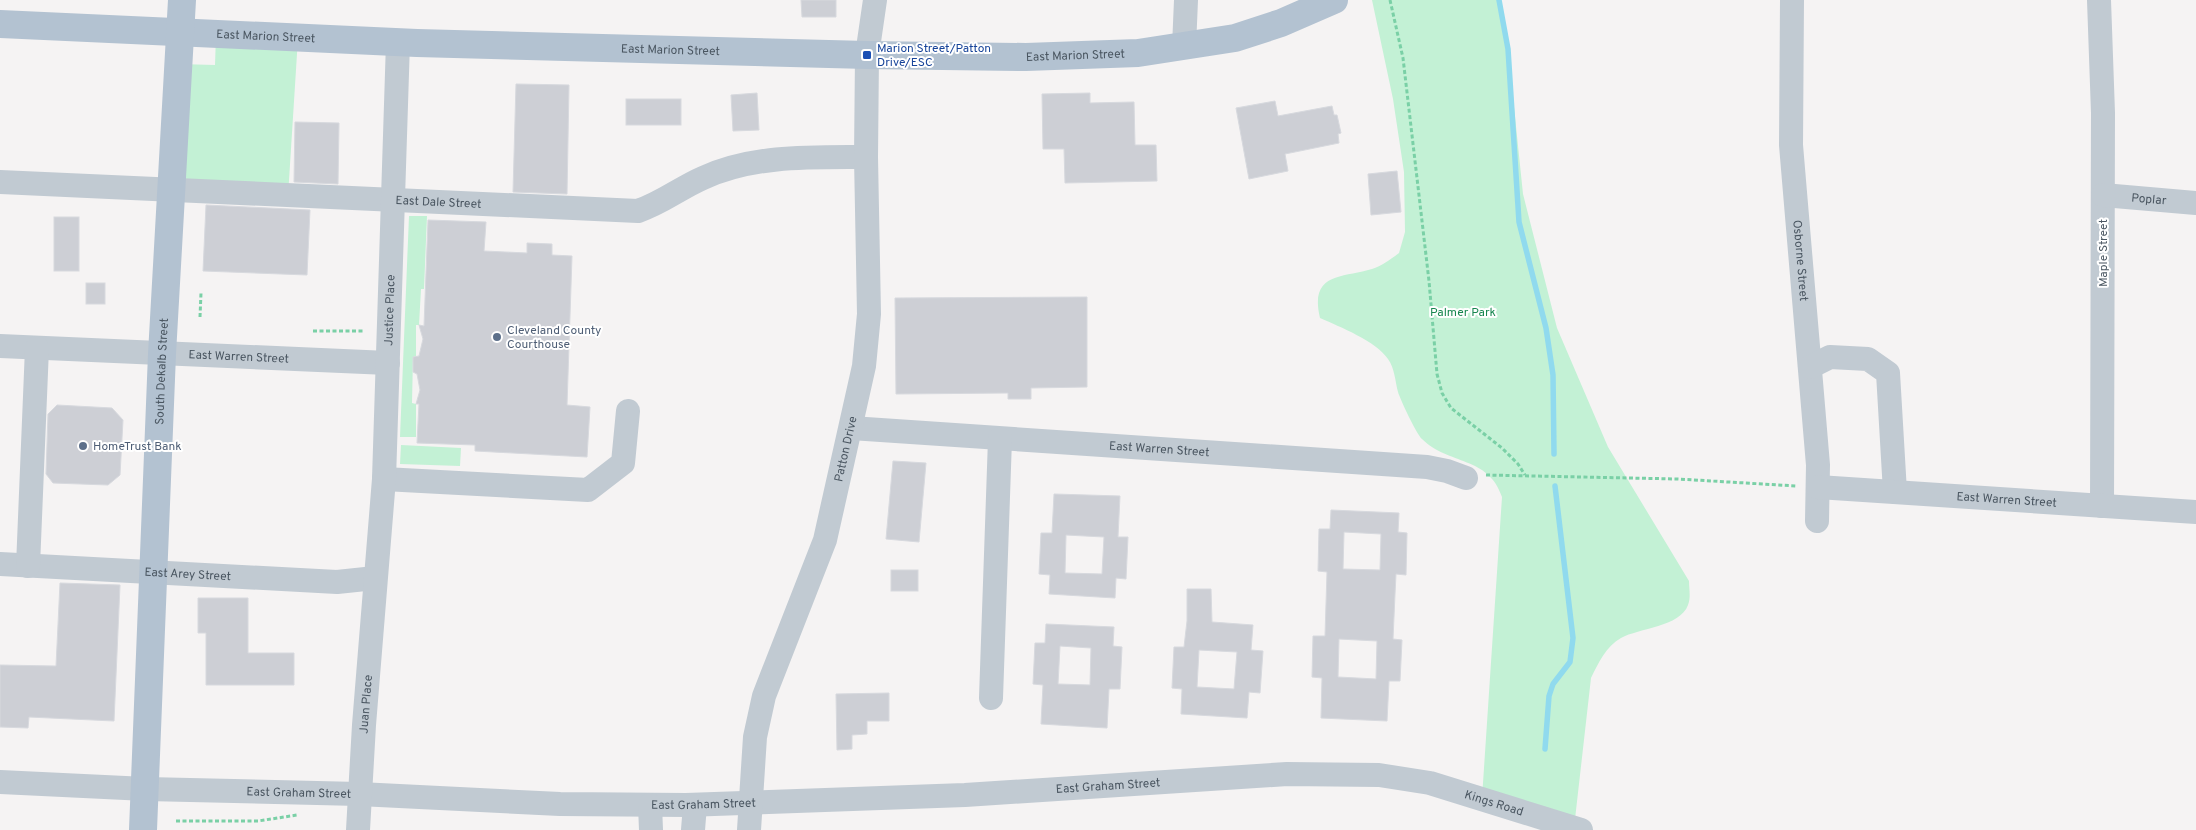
<svg xmlns="http://www.w3.org/2000/svg" width="2196" height="830" font-family="Overpass,sans-serif">
  <style>
    .green { fill: #c3f1d5 }
    .lines { fill: none; stroke-linecap: round; stroke-linejoin: round }
    .stream { stroke: #90daee; stroke-width: 5.5 }
    .building { fill: #cdcfd5; stroke: #d7d9de; fill-rule: evenodd }
    .path { stroke: #7ad0a6; stroke-width: 3; stroke-dasharray: 4 2.5; stroke-linecap: butt }
    .minor { stroke: #c1cad2; stroke-width: 24 }
    .major { stroke: #b3c2d1; stroke-width: 28 }
    .transit-dot { fill: #1a4fb4; stroke: #fff; stroke-width: 2 }
    .service-dot { fill: #5c6f8a; stroke: #fff; stroke-width: 2 }
    .labels { text-anchor: middle; stroke-width: 4; stroke-linejoin: round; paint-order: stroke }
    .street-label { font-size: 12px; fill: #4a5661; stroke: #fff }
    .transit-label { font-size: 12px; fill: #164399; stroke: #fff; text-anchor: start }
    .park-label { font-size: 12px; fill: #17864f; stroke: #fff }
    .service-label { font-size: 12px; fill: #4e5e75; stroke: #fff; text-anchor: start }
  </style>
  <rect width="100%" height="100%" fill="#f5f3f3"/>
  <!-- green -->
  <g class="green">
    <path d="M 1372,0 L 1499,0 L 1508,49 L 1523,194 L 1557,328 L 1608,447 L 1689,581 C 1689,588 1691,598 1688,605 C 1680,627 1639,628 1621,638 C 1606,646 1598,664 1591,678 L 1574,828 L 1482,798 L 1502,497 C 1489,456 1448,465 1422,439 C 1417,435 1400,399 1398,392 C 1395,381 1395,369 1388,359 C 1376,341 1340,327 1320,318 C 1309,272 1343,278 1372,269 C 1382,266 1391,259 1399,253 L 1405,232 L 1404,172 L 1393,99 Z"/>
    <polygon points="216,35 298,38 288,196 171,191 179,64 215,65"/>
    <polygon points="409,216 427,216 424,289 421,289 419,325 416,325 416,356 413,357 412,403 416,404 416,437 400,437"/>
    <polygon points="401,445 461,448 460,466 400,464"/>
  </g>
  <g class="lines">
    <!-- stream -->
    <g class="stream">
      <polyline points="1499,0 1508,49 1519,222 1546,328 1553,375 1554,454"/>
      <polyline points="1545,749 1549,696 1553,684 1570,662 1573,638 1555,486"/>
    </g>
  </g>
  <!-- building -->
  <g class="building">
    <polygon points="801,0 836,0 836,17 802,17"/>
    <polygon points="516,84 569,85 567,194 513,192"/>
    <polygon points="757,93 759,130 733,131 731,95"/>
    <polygon points="1090,93 1090,103 1134,102 1135,145 1156,145 1157,181 1065,183 1064,149 1043,149 1042,94"/>
    <rect x="626" y="99" width="55" height="26"/>
    <polygon points="1275,101 1278,116 1332,106 1334,115 1337,115 1341,133 1338,134 1339,143 1285,154 1288,171 1249,179 1236,108"/>
    <polygon points="295,122 339,123 338,184 294,182"/>
    <polygon points="1397,171 1401,212 1371,215 1368,174"/>
    <polygon points="206,205 310,210 307,275 203,271"/>
    <rect x="54" y="217" width="25" height="54"/>
    <polygon points="428,220 486,222 484,251 527,253 527,243 552,244 552,255 572,256 567,405 590,407 587,457 475,451 475,445 417,443 419,404 416,404 420,390 417,374 413,372 413,357 419,356 423,339 419,325 424,326"/>
    <rect x="86" y="283" width="19" height="21"/>
    <polygon points="1087,297 1087,387 1031,388 1031,399 1008,399 1008,393 896,394 895,298"/>
    <polygon points="57,405 112,408 123,420 120,475 108,485 53,483 46,474 48,414"/>
    <polygon points="893,461 926,463 919,542 886,539"/>
    <path d="M 1054,494 L 1120,496 L 1118,537 L 1128,537 L 1126,579 L 1116,578 L 1115,598 L 1049,594 L 1050,575 L 1039,574 L 1041,533 L 1052,533 ZM 1066,535 L 1104,537 L 1102,574 L 1065,573 Z"/>
    <path d="M 1331,510 L 1399,513 L 1398,532 L 1407,533 L 1406,575 L 1396,574 L 1395,594 L 1393,639 L 1402,640 L 1400,681 L 1389,681 L 1387,721 L 1321,718 L 1322,678 L 1312,677 L 1313,636 L 1325,636 L 1327,572 L 1318,571 L 1319,529 L 1330,529 ZM 1344,532 L 1381,534 L 1380,570 L 1343,569 ZM 1339,639 L 1377,641 L 1376,679 L 1338,677 Z"/>
    <rect x="891" y="570" width="27" height="21"/>
    <polygon points="60,583 120,585 114,721 29,717 28,728 0,727 0,665 56,666"/>
    <path d="M 1187,589 L 1211,589 L 1212,622 L 1253,625 L 1251,650 L 1263,651 L 1260,693 L 1249,692 L 1247,718 L 1181,714 L 1182,689 L 1172,688 L 1174,647 L 1184,647 L 1187,621 ZM 1199,650 L 1237,652 L 1234,689 L 1197,687 Z"/>
    <polygon points="198,598 248,598 248,653 294,653 294,685 206,685 206,633 198,633"/>
    <path d="M 1046,624 L 1114,627 L 1113,646 L 1122,647 L 1120,689 L 1109,689 L 1107,728 L 1041,724 L 1043,685 L 1033,684 L 1035,643 L 1045,643 ZM 1060,646 L 1091,648 L 1090,685 L 1058,684 Z"/>
    <polygon points="889,693 889,721 867,721 867,734 852,735 852,749 837,750 836,694"/>
  </g>
  <g class="lines">
    <!-- path -->
    <g class="path">
      <polyline points="1390,0 1403,58 1429,281 1437,374 1442,393 1451,408 1502,448 1518,464 1525,475"/>
      <polyline points="200,317 201,293"/>
      <polyline points="313,331 364,331"/>
      <polyline points="1486,475 1677,479 1797,486"/>
      <polyline points="176,821 258,821 297,815"/>
    </g>
    <!-- minor -->
    <g class="minor">
      <path id="s1" d="M 1792,0 L 1791,145 L 1818,465 L 1817,521"/>
      <polyline points="2099,0 2103,113 2102,506"/>
      <polyline points="1184,47 1186,0"/>
      <path id="s2" d="M 0,182 L 638,211 C 662,203 680,188 703,178 C 753,155 811,157 866,157"/>
      <path id="s3" d="M 2103,195 L 2196,203"/>
      <path id="s4" d="M 0,346 L 388,363"/>
      <polyline points="1810,367 1830,357 1868,359 1888,373 1895,492"/>
      <path id="s5" d="M 851,428 L 1427,467 L 1447,471 L 1466,478"/>
      <polyline points="384,479 588,490 623,463 628,411"/>
      <path id="s6" d="M 1818,487 L 2196,512"/>
      <path id="s7" d="M 0,564 L 337,582 L 375,578"/>
      <polyline points="28,566 37,348"/>
      <polyline points="991,698 1000,439"/>
      <path id="s8" d="M 0,782 L 146,789 L 359,794 L 560,804 L 686,805 L 965,795 L 1287,774 L 1379,775 L 1430,783 L 1581,830"/>
      <polyline points="650,805 651,830"/>
      <path id="s9" d="M 358,830 L 364,725 L 384,479 L 398,42"/>
      <polyline points="693,830 695,805"/>
      <path id="s10" d="M 749,830 L 755,737 L 764,696 L 825,540 L 864,366 L 869,314 L 866,157 L 867,55 L 875,0"/>
    </g>
    <!-- major -->
    <g class="major">
      <path id="s11" d="M 0,24 L 417,43 L 867,55 L 1026,57 L 1138,53 L 1235,38 L 1281,23 L 1334,0"/>
      <path id="s12" d="M 143,830 L 162,354 L 182,0"/>
    </g>
  </g>
  <!-- markers -->
  <rect class="transit-dot" x="862" y="50" width="10" height="10" rx="2.5"/>
  <g class="service-dot">
    <circle cx="497" cy="337" r="5"/>
    <circle cx="83" cy="446" r="5"/>
  </g>
  <g class="labels">
    <!-- street labels -->
    <g class="street-label">
      <text dy="4" stroke="none"><textPath href="#s11" startOffset="266">East Marion Street</textPath></text>
      <text dy="4" stroke="none"><textPath href="#s11" startOffset="671">East Marion Street</textPath></text>
      <text dy="4" stroke="none"><textPath href="#s11" startOffset="1076">East Marion Street</textPath></text>
      <text dy="4" stroke="none"><textPath href="#s3" startOffset="46">Poplar</textPath></text>
      <text dy="4" stroke="none"><textPath href="#s2" startOffset="439">East Dale Street</textPath></text>
      <text transform="translate(2103 253) rotate(-90)" y="4">Maple Street</text>
      <text dy="4" stroke="none"><textPath href="#s1" startOffset="261">Osborne Street</textPath></text>
      <text dy="4" stroke="none"><textPath href="#s9" startOffset="521">Justice Place</textPath></text>
      <text dy="4" stroke="none"><textPath href="#s4" startOffset="239">East Warren Street</textPath></text>
      <text dy="4" stroke="none"><textPath href="#s12" startOffset="459">South Dekalb Street</textPath></text>
      <text dy="4" stroke="none"><textPath href="#s10" startOffset="396">Patton Drive</textPath></text>
      <text dy="4" stroke="none"><textPath href="#s5" startOffset="309">East Warren Street</textPath></text>
      <text dy="4" stroke="none"><textPath href="#s6" startOffset="189">East Warren Street</textPath></text>
      <text dy="4" stroke="none"><textPath href="#s7" startOffset="188">East Arey Street</textPath></text>
      <text dy="4" stroke="none"><textPath href="#s9" startOffset="126">Juan Place</textPath></text>
      <text dy="4" stroke="none"><textPath href="#s8" startOffset="1109">East Graham Street</textPath></text>
      <text dy="4" stroke="none"><textPath href="#s8" startOffset="299">East Graham Street</textPath></text>
      <text dy="4" stroke="none"><textPath href="#s8" startOffset="704">East Graham Street</textPath></text>
      <text dy="4" stroke="none"><textPath href="#s8" startOffset="1499">Kings Road</textPath></text>
    </g>
    <!-- transit labels -->
    <g class="transit-label">
      <text x="877" y="52">Marion Street/Patton<tspan x="877" dy="14">Drive/ESC</tspan></text>
    </g>
    <!-- park labels -->
    <g class="park-label">
      <text x="1463" y="316">Palmer Park</text>
    </g>
    <!-- service labels -->
    <g class="service-label">
      <text x="507" y="334">Cleveland County<tspan x="507" dy="14">Courthouse</tspan></text>
      <text x="93" y="450">HomeTrust Bank</text>
    </g>
  </g>
</svg>
